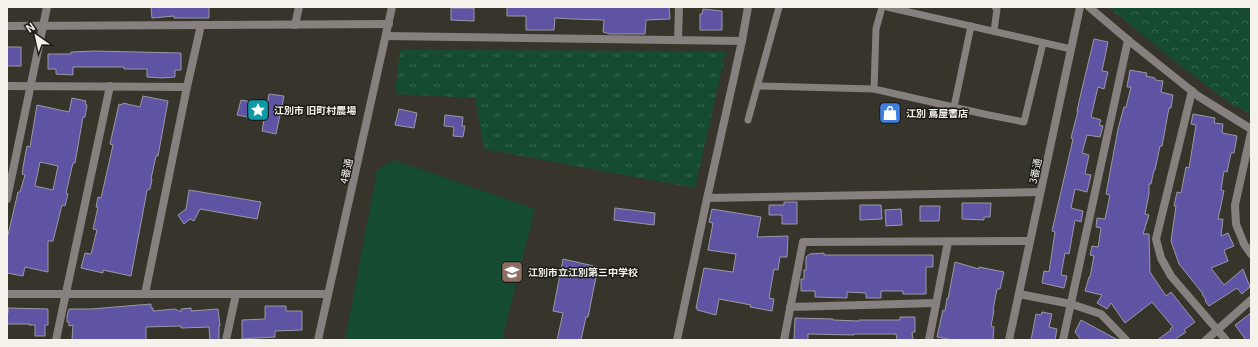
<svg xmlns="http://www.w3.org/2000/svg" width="1258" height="347" font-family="Georgia,'Noto Sans JP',serif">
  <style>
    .grass { fill: url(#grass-tufts) }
    .forest { fill: url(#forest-crowns) }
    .park { fill: #154c31 }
    .building { fill: #5e54a3; stroke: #9999a5; fill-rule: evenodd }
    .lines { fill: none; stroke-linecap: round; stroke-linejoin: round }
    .service { stroke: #86807e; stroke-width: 7 }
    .minor { stroke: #86807e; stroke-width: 8 }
    .tertiary { stroke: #86807e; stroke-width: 8 }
    .labels { text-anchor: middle; stroke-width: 3; stroke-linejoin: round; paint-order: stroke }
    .poi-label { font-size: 10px; font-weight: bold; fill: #f4f2eb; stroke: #1d1c18; text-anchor: start }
    .street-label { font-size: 10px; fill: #f4f2eb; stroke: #1d1c18 }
  </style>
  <defs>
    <pattern id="grass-tufts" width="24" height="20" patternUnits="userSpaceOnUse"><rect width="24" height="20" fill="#154c31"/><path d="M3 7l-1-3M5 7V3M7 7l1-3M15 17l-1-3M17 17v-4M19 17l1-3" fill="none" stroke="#38664f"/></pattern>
    <pattern id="forest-crowns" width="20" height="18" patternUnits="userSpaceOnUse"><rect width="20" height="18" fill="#154c31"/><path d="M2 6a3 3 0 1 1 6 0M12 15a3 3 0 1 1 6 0" fill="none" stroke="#38664f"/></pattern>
  </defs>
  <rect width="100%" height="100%" fill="#37342b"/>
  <!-- grass -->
  <polygon class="grass" points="400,50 726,51 695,188 484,149 475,98 395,94"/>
  <!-- forest -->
  <polygon class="forest" points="1109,7 1251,7 1251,114 1231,104 1168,56"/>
  <!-- park -->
  <polygon class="park" points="394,160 535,209 502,340 345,340 377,170"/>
  <!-- building -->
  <g class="building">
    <polygon points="151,7 209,7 209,18 174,18 174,16 152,18"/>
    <polygon points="507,7 669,7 670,19 646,20 645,34 610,34 603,32 604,20 572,19 555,18 554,30 526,30 526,16 507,16"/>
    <polygon points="451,8 474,8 474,21 451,20"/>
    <polygon points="703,9 722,11 722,30 700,30 700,14 702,14"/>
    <polygon points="1094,39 1108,42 1102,71 1108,72 1104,89 1098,87 1091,117 1101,120 1099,125 1103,126 1100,137 1087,135 1082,153 1089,155 1085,174 1091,175 1087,192 1075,189 1071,208 1083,211 1081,222 1075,220 1069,254 1065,253 1061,275 1067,276 1064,288 1042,283 1044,271 1049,272 1055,232 1052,231 1073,139 1071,138 1078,111 1077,111 1081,93"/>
    <rect x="7" y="47" width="14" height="19"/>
    <polygon points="94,51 181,53 181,70 175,70 175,77 162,78 147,77 147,69 124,69 124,67 73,67 73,75 56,74 56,69 48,69 48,54 71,54 71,52"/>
    <polygon points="1130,70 1147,73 1146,76 1155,78 1155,80 1163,81 1161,92 1173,95 1171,108 1169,108 1162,146 1160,146 1155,170 1154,170 1151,184 1149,184 1149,194 1145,214 1149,215 1143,234 1149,234 1150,272 1166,296 1171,292 1195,322 1184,330 1186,332 1174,340 1157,340 1171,330 1170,329 1173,327 1152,302 1125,323 1111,303 1107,309 1097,303 1102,295 1085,291 1089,277 1090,277 1094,256 1090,255 1092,246 1098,247 1101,228 1096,227 1097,218 1105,219 1110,195 1106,194 1118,129 1124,107 1126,107 1131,87 1127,87"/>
    <polygon points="269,94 284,96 276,134 262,131 264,120 237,115 241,100 267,105"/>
    <polygon points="143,96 168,101 158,156 156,156 151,179 152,179 150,189 147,190 144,207 131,276 103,270 103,273 81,268 85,253 91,254 97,230 93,229 98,207 96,207 98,197 101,198 113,145 110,144 119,104 122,105 123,103 140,107"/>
    <path d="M 72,98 L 86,101 L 85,104 L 87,105 L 85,117 L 83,117 L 75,163 L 73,163 L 66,193 L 68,194 L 65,206 L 62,205 L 53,241 L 48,241 L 48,272 L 25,267 L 23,276 L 7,273 L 7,239 L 18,192 L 20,192 L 25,175 L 22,174 L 25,156 L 27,146 L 30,147 L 37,105 L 69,112 ZM 40,162 L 58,166 L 53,190 L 35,186 Z"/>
    <polygon points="399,109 417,113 414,128 395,125"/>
    <polygon points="1193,114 1215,118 1214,123 1223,124 1222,133 1237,136 1234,153 1231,153 1227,172 1224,171 1221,190 1224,191 1218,219 1223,219 1221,236 1228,233 1234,246 1224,250 1228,261 1211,268 1224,285 1243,269 1250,287 1242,294 1237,288 1209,306 1205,301 1206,300 1202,294 1203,294 1179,264 1171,241 1176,206 1174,206 1177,192 1181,193 1186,167 1189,168 1196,125 1191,124"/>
    <polygon points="445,115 463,117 462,126 465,126 463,137 453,136 454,127 444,126"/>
    <polygon points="189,190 261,202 257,219 200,209 194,221 190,219 184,224 178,215 186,209"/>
    <polygon points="784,202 797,202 797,224 782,224 782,215 769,215 769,205 784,205"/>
    <polygon points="962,203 991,203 990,217 984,217 984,220 962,219"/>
    <polygon points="860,205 881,205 882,219 860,220"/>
    <polygon points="920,206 940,206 939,221 920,221"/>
    <polygon points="615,208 655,213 654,225 614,220"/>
    <polygon points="712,209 761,217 757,237 788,236 787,257 780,257 778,270 774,269 769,298 774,299 772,311 750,307 751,305 719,299 716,315 697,310 698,308 696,308 704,268 733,272 736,254 708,250 713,223 709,222"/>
    <polygon points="901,209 902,225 886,226 885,210"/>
    <polygon points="824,253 824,255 933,255 933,267 926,267 926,294 903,294 903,291 881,291 881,298 866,298 866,293 847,292 847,298 815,297 815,291 801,291 801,279 804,279 804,270 806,270 806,257 810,254"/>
    <polygon points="563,259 598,267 588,317 586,317 581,340 557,340 563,313 553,311"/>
    <polygon points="955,262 979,269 979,267 1004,272 1000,289 997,289 993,310 994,310 991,326 994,327 993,340 953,340 937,337 943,310 945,311 947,298 948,299"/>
    <polygon points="151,304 151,308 153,308 153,311 175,309 181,312 181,309 191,308 191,311 218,309 220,326 219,326 219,340 210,340 209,327 181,328 181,326 146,327 146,340 72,340 73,325 69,326 69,322 67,322 67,316 69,309 91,309"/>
    <polygon points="265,306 286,306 286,311 302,311 302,330 275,331 275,337 242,339 242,320 265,319"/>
    <polygon points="8,308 48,309 48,325 45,325 45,336 35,336 35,325 29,325 29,324 7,324 7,313 8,313"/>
    <polygon points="1042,312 1052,314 1049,327 1057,329 1055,340 1031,340 1036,314 1041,315"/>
    <polygon points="1251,313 1251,340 1246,340 1235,325"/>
    <polygon points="900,317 915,317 915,332 912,332 913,340 897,340 896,334 854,334 854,335 808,334 808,340 794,340 795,318 833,319 833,320 859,321 859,320 900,320"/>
    <polygon points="1081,320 1118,340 1081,340 1075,332"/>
  </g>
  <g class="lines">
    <!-- service -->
    <g class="service">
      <polyline points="887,7 1071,49"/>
      <polyline points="994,31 997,9 995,7"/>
      <polyline points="758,86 874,89 984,114 1024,122 1043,43"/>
      <polyline points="874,89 876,29 882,7"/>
      <polyline points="954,107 971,26"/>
      <polyline points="748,120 779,7"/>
    </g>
    <!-- minor -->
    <g class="minor">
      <polyline points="1089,7 1128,40 1198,96 1251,129"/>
      <polyline points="295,25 299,7"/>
      <polyline points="7,26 389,24"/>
      <polyline points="386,36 742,41"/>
      <polyline points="678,40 679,7"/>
      <polyline points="7,86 187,87"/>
      <polyline points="1192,91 1156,239 1161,258 1171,276 1226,340"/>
      <polyline points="1251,133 1235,205 1236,224 1244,244 1251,254"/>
      <polyline points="707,198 1040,192"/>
      <polyline points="7,199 47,7"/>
      <polyline points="7,294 328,294"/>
      <polyline points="145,294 187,87 201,25"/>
      <polyline points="1019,294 1071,304 1101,314 1126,340"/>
      <polyline points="790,307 936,303"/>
      <polyline points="56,340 110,86"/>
      <polyline points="226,340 236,294"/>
      <polyline points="677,340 708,194 742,41 748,7"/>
      <polyline points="784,340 803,242 1030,241"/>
      <polyline points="929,340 948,242"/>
      <polyline points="1063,340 1128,40"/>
      <polyline points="1206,340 1251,300"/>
    </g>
    <!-- tertiary -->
    <g class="tertiary">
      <polyline points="318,340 392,7"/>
      <polyline points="1009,340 1080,7"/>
    </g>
  </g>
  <!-- icons -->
  <defs>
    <g id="sight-square" transform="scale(1.15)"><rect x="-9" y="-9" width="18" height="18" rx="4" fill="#0f9aa8" stroke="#1d1c18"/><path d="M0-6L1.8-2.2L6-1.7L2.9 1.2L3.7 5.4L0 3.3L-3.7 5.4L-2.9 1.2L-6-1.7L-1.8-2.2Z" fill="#fff"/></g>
    <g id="shop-square" transform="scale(1.15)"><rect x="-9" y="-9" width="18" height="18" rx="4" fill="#3f7fe0" stroke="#1d1c18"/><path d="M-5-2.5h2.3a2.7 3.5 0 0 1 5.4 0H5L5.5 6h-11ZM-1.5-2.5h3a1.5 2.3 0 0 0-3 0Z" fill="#fff"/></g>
    <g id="school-square" transform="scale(1.15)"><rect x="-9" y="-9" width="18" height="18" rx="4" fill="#8d6e63" stroke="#1d1c18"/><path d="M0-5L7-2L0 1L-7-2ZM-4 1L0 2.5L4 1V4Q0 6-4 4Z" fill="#fff"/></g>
  </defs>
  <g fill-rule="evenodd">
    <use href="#sight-square" x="258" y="110"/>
    <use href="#shop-square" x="890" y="113"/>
    <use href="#school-square" x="512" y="272"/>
  </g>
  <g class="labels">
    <!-- poi labels -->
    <g class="poi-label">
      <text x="274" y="114">江別市 旧町村農場</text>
      <text x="906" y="117">江別 蔦屋書店</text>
      <text x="528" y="276">江別市立江別第三中学校</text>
    </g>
    <!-- street labels -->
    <g class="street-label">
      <text transform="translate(346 171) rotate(-77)" y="4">4番通</text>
      <text transform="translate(1035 171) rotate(-78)" y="4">3番通</text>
    </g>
  </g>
  <!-- border -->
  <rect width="1258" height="347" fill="none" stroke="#f4f2eb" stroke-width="16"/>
  <!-- north arrow -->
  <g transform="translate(36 36) rotate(326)" stroke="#1d1c18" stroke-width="3" paint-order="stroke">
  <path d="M0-3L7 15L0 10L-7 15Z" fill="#f4f2eb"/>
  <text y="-6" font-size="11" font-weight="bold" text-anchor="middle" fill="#f4f2eb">N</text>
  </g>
</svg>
